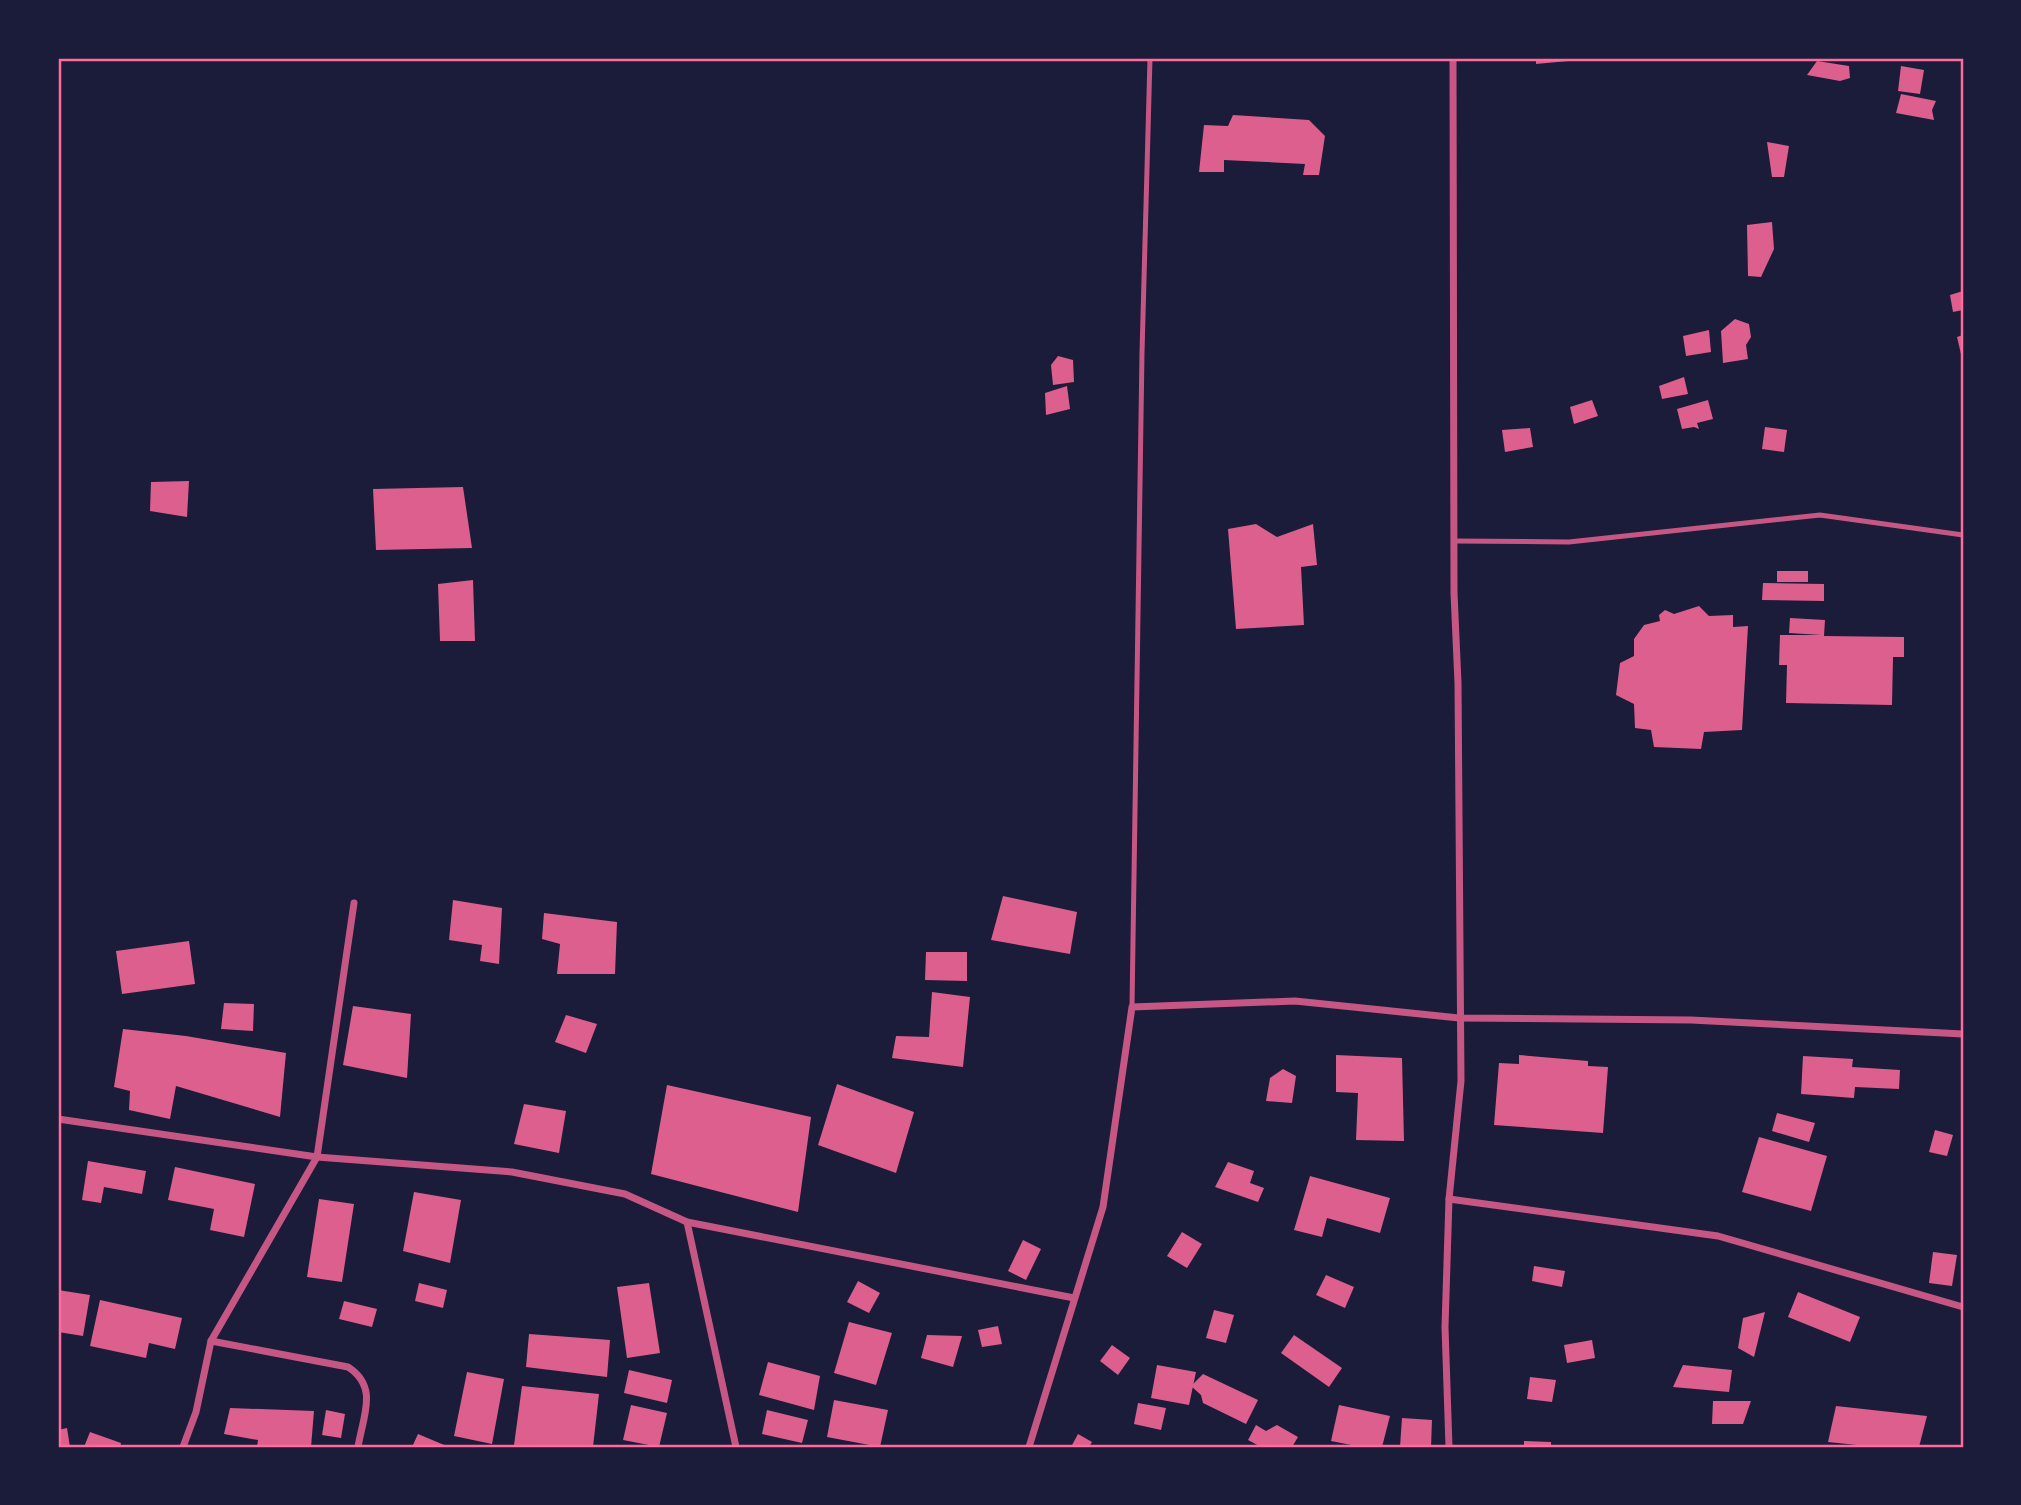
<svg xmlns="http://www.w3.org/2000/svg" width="2021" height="1505" font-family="'Exo 2',sans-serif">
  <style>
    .building { fill: #dd5f8e }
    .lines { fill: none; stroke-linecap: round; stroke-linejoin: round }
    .service { stroke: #c65784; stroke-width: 5 }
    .minor { stroke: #c65784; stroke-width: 7 }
    .neatline { fill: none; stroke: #ff6b9d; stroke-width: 2.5 }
  </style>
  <rect width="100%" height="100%" fill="#1b1b3a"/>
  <!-- building -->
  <g class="building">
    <polygon points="1536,58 1579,58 1579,60 1536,64"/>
    <polygon points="1817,61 1849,66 1850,78 1840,81 1807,75"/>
    <polygon points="1901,66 1924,70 1920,94 1898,91"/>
    <polygon points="1901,94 1936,101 1932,110 1934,120 1896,113"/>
    <polygon points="1233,115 1309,120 1325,136 1319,175 1303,175 1305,164 1224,160 1224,172 1199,172 1204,125 1228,126"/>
    <polygon points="1767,142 1789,146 1784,177 1772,177"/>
    <polygon points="1772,222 1774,249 1761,277 1748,276 1747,225"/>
    <polygon points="1963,291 1963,310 1953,312 1950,295"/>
    <polygon points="1735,319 1749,324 1751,337 1746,345 1748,359 1723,363 1721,331"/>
    <polygon points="1709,330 1711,352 1686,356 1683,336"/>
    <polygon points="1963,335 1963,354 1961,354 1957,337"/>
    <polygon points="1058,356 1073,360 1074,382 1053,385 1051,365"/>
    <polygon points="1684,377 1688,394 1662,399 1659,386"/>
    <polygon points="1067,386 1070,409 1046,415 1045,393"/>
    <polygon points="1592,400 1598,416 1574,424 1570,407"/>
    <polygon points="1708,400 1713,419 1697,423 1699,429 1694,427 1682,429 1677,409"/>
    <polygon points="1765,427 1787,430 1784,452 1762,449"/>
    <polygon points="1530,428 1533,447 1505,452 1502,430"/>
    <polygon points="189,481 187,517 150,511 151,482"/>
    <polygon points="463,487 472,548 376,550 373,489"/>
    <polygon points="1256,524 1277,537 1313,524 1317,565 1301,567 1304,625 1236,629 1228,529"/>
    <rect x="1777" y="571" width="31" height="11"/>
    <polygon points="473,580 475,641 440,641 438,584"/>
    <polygon points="1763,583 1824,584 1824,601 1762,600"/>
    <polygon points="1699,606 1709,616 1733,615 1733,627 1748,626 1742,730 1704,732 1701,749 1654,747 1651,730 1635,728 1634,704 1616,695 1620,663 1634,656 1634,639 1644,625 1660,621 1659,615 1665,610 1674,614"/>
    <polygon points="1790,618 1825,620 1824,636 1904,637 1904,657 1893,657 1892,705 1786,703 1787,665 1779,665 1780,635 1821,635 1789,633"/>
    <polygon points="1003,896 1077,912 1070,954 991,940"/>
    <polygon points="453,900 502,908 499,964 480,961 482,945 449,940"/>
    <polygon points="544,913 617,922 615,974 557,974 560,944 542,939"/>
    <polygon points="189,941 195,984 122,994 116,951"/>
    <polygon points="926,952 967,952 967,981 925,980"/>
    <polygon points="932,992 970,997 963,1067 892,1058 896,1036 929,1037"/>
    <polygon points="224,1003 254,1004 253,1031 221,1029"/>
    <polygon points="353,1006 411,1014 407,1078 343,1065"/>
    <polygon points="566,1015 597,1024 586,1053 555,1042"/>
    <polygon points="123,1029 186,1036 286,1053 280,1117 176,1086 170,1119 129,1110 130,1091 114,1087"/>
    <polygon points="1336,1055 1402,1058 1404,1141 1356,1140 1358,1093 1336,1092"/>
    <polygon points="1519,1055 1588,1061 1588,1066 1608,1067 1603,1133 1494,1125 1499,1063 1519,1064"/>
    <polygon points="1803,1056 1853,1059 1852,1067 1900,1070 1899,1089 1855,1087 1854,1098 1801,1094"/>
    <polygon points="1283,1069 1296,1076 1292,1103 1266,1101 1270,1078"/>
    <polygon points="837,1084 914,1112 896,1173 818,1145"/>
    <polygon points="667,1085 811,1117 798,1212 651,1174"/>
    <polygon points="524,1104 566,1111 559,1153 514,1144"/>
    <polygon points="1777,1113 1815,1123 1809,1142 1772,1131"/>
    <polygon points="1935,1130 1953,1135 1947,1156 1929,1152"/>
    <polygon points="1759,1137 1827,1156 1811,1211 1742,1192"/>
    <polygon points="88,1161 146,1171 142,1194 104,1187 101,1203 82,1200"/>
    <polygon points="1228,1162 1254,1171 1250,1183 1264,1188 1258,1202 1215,1187"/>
    <polygon points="175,1167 255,1184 244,1237 210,1230 214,1209 168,1200"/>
    <polygon points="1310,1176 1390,1198 1380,1233 1327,1218 1322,1237 1294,1230"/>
    <polygon points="414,1192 461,1200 450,1263 403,1251"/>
    <polygon points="319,1199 354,1204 342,1282 307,1277"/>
    <polygon points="1182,1232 1202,1244 1187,1268 1167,1256"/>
    <polygon points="1023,1240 1041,1249 1026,1280 1008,1271"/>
    <polygon points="1933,1252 1957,1255 1952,1286 1929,1283"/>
    <polygon points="1534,1266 1565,1271 1562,1287 1532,1281"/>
    <polygon points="1326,1275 1354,1287 1345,1308 1316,1295"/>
    <polygon points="858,1281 880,1293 869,1313 847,1302"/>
    <polygon points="419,1283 447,1290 443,1308 415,1301"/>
    <polygon points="649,1283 660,1353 627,1358 617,1287"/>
    <polygon points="58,1290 90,1295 83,1336 58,1332"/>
    <polygon points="1798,1292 1860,1317 1850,1342 1788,1317"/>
    <polygon points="100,1300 182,1318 175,1349 149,1343 146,1358 90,1346"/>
    <polygon points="344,1301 377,1309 372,1327 339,1319"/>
    <polygon points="1214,1310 1234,1315 1226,1343 1206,1338"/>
    <polygon points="1765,1312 1754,1357 1738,1348 1743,1318"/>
    <polygon points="849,1322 892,1333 876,1385 834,1373"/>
    <polygon points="998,1326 1002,1344 982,1347 978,1330"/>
    <polygon points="529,1334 610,1340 607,1377 526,1367"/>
    <polygon points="927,1335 962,1336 953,1367 921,1358"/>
    <polygon points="1294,1335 1342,1368 1329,1387 1281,1353"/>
    <polygon points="1592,1340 1595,1358 1567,1363 1564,1345"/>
    <polygon points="1112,1345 1130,1358 1118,1375 1100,1361"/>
    <polygon points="768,1362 820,1376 814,1410 759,1395"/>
    <polygon points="1157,1365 1196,1372 1189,1405 1151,1398"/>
    <polygon points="1683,1365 1732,1370 1729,1392 1673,1387"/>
    <polygon points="629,1370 672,1380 667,1403 624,1393"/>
    <polygon points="467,1372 504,1379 492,1444 454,1436"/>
    <polygon points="1203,1374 1258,1400 1246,1424 1203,1403 1201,1395 1191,1386"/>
    <polygon points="1530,1377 1556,1380 1552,1402 1527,1399"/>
    <polygon points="522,1386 599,1394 593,1447 514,1445"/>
    <polygon points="834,1400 888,1410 880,1447 827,1437"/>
    <polygon points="1713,1401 1751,1401 1743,1424 1712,1424"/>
    <polygon points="1138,1403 1166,1408 1161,1430 1134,1424"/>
    <polygon points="631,1405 667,1413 659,1447 623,1440"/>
    <polygon points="1339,1405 1390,1416 1382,1447 1361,1447 1331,1441"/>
    <polygon points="1836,1406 1927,1416 1919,1447 1876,1447 1828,1442"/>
    <polygon points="230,1408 314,1411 311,1447 257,1447 258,1440 224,1434"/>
    <polygon points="326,1410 345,1414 341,1438 322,1435"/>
    <polygon points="767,1410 808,1420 802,1443 762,1434"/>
    <polygon points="1402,1418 1432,1420 1431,1447 1400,1447"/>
    <polygon points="1256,1425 1266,1431 1277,1425 1298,1437 1292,1447 1261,1447 1248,1440"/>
    <polygon points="67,1428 70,1447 58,1447 58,1430"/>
    <polygon points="90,1432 121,1443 120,1447 84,1447"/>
    <polygon points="418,1434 449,1447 412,1447"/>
    <polygon points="1078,1434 1092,1442 1089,1447 1071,1447"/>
    <polygon points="1524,1441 1551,1442 1551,1447 1524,1447"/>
  </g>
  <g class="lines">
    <!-- service -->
    <g class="service">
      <polyline points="1455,541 1569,542 1820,515 1963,535"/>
      <polyline points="1132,1007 1142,353 1150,58"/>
    </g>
    <!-- minor -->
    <g class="minor">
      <polyline points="58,1119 317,1157 512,1172 625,1194 687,1222 1074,1298"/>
      <polyline points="1449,1199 1718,1236 1963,1307"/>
      <polyline points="687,1222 736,1447"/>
      <path d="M 211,1341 L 348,1367 C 379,1387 363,1416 358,1447"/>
      <polyline points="183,1447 196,1412 211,1341 317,1157 354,903"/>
      <polyline points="1029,1447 1103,1207 1132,1007 1295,1001 1459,1018 1691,1020 1963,1034"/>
      <polyline points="1449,1447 1445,1327 1449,1199 1461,1081 1458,683 1454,593 1453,58"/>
    </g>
  </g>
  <!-- border -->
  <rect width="2021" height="1505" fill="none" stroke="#1b1b3a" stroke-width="119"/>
  <rect x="60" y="60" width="1902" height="1386" class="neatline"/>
</svg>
